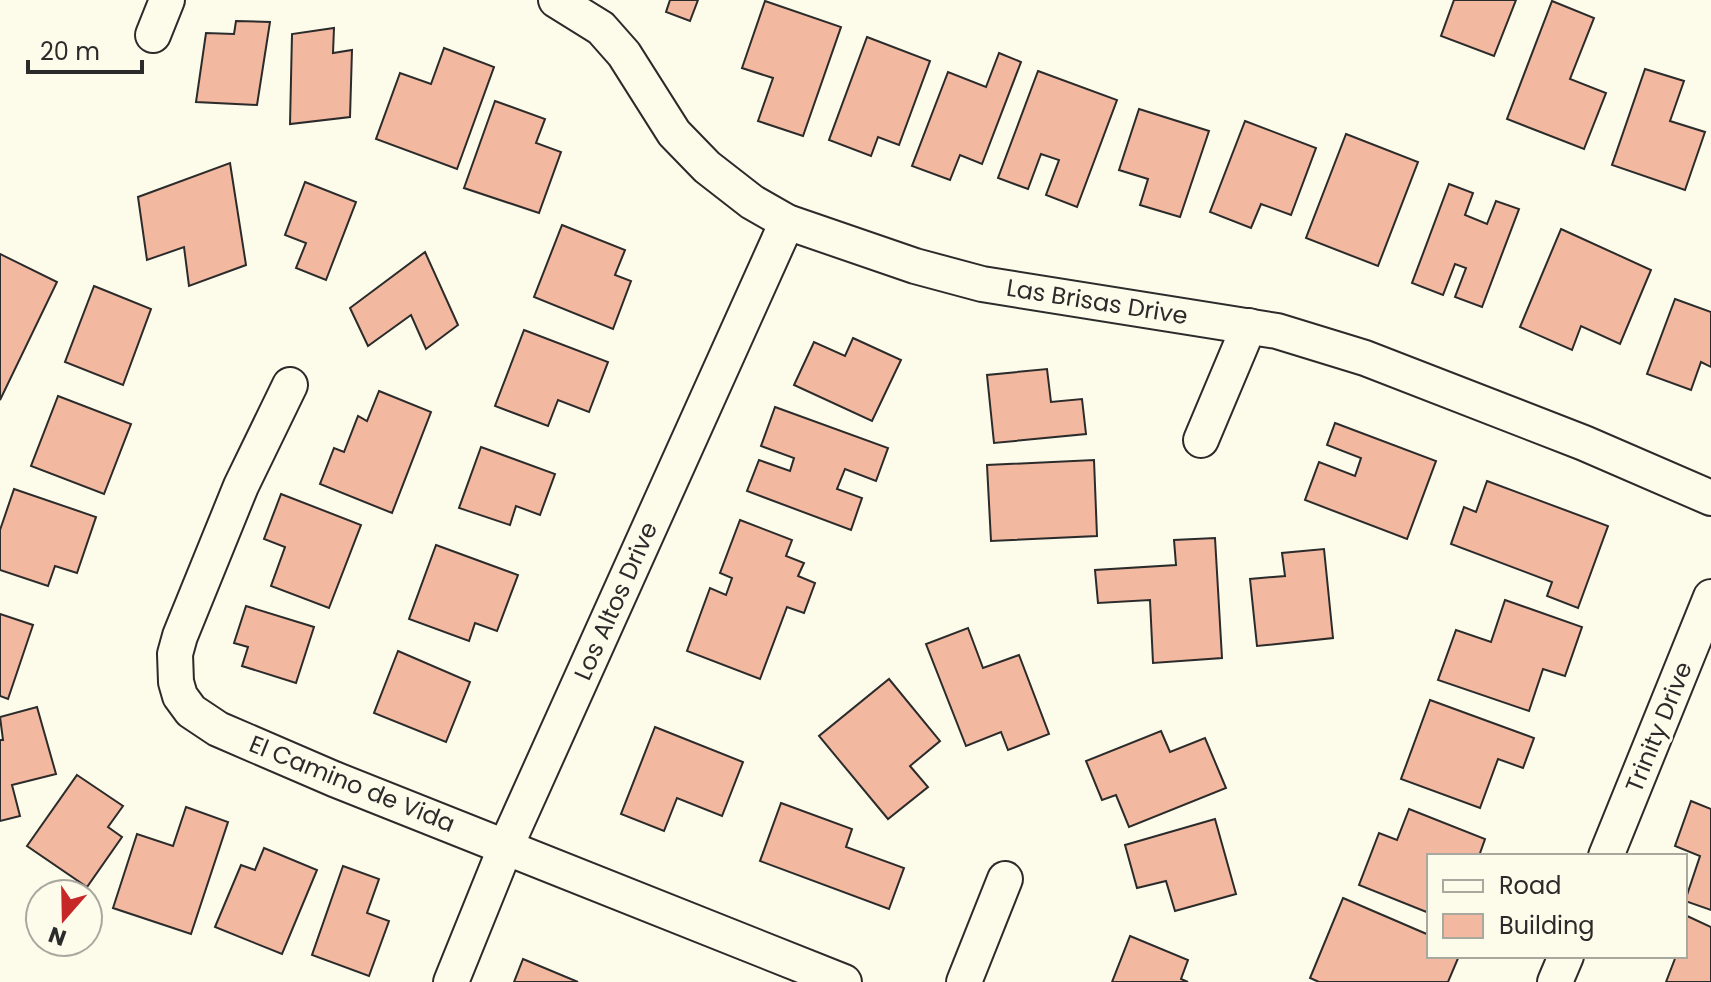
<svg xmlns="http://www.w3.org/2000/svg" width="1711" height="982" font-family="Poppins,sans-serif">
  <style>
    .building { fill: #f2b8a0; stroke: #2b2b2b; stroke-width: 2 }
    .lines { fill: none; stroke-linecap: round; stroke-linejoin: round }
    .street-casing { stroke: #2b2b2b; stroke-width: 38 }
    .street { stroke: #fdfbea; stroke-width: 34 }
    .labels { text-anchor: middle; stroke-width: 6; stroke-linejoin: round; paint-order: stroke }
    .street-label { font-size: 24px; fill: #2b2b2b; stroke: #fdfbea }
  </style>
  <rect width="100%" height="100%" fill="#fdfbea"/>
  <!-- building -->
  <g class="building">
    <polygon points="670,0 698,0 690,21 666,12"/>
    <polygon points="1454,0 1516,0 1494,56 1441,36"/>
    <polygon points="765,1 841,27 803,136 758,121 773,78 742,68"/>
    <polygon points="1552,1 1594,18 1570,79 1606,93 1584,149 1507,119"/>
    <polygon points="236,21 270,22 257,105 196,102 206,33 234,34"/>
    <polygon points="334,28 333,53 352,50 350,117 290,124 292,34"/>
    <polygon points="867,37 930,61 899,145 878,137 871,156 829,140"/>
    <polygon points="444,48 494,67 457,169 376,139 400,73 431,84"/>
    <polygon points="999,53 1021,62 982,164 960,155 950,180 912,166 948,72 986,87"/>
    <polygon points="1645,69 1684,81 1670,121 1705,132 1685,190 1612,165"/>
    <polygon points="1038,71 1117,100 1077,207 1046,195 1059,160 1041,154 1028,189 998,178"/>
    <polygon points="495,101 545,119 536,143 561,152 539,213 464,188"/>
    <polygon points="1139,109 1209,131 1180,217 1140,205 1148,179 1119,170"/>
    <polygon points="1245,121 1316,148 1291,215 1261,204 1251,228 1210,212"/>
    <polygon points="1346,134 1418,162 1378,266 1306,238"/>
    <polygon points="230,163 246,265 189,286 184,247 147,260 138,197"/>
    <polygon points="305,182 356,202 326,280 296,268 306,243 285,235"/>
    <polygon points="1449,184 1473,193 1465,215 1487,224 1496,201 1519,209 1482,307 1455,297 1466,268 1455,264 1443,295 1412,283"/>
    <polygon points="562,225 625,250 615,275 631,281 613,329 534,297"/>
    <polygon points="1561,229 1651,270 1620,344 1581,326 1572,350 1520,327"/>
    <polygon points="425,252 458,325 426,349 411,315 368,346 350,308"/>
    <polygon points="0,254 57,282 0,400"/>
    <polygon points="94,286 151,309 123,385 65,362"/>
    <polygon points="1675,299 1711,312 1711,367 1701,362 1691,390 1647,374"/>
    <polygon points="524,330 608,362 589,412 558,400 548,426 495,406"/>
    <polygon points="853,338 901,360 872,421 794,385 814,342 845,356"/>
    <polygon points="1047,369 1051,402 1082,399 1086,434 994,443 987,375"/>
    <polygon points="379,391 431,412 392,513 320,484 334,448 344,452 358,416 367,421"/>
    <polygon points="58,396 131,424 104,494 31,466"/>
    <polygon points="775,407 888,448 876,481 845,469 837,489 862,498 851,530 747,491 759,460 790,471 794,458 761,446"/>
    <polygon points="1335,423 1436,461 1407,539 1305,500 1319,462 1355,476 1361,458 1327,445"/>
    <polygon points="481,447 555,474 540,515 516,506 510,525 459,508"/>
    <polygon points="1094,460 1097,536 991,541 987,465"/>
    <polygon points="1487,481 1608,526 1578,608 1547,596 1552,582 1451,544 1464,507 1476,512"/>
    <polygon points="14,489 96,517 77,573 55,566 48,586 0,570 0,530"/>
    <polygon points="281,494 361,525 329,608 271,586 285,547 264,539"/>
    <polygon points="740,520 792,540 786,556 804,563 798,576 815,583 804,613 787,607 760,679 687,651 710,588 726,595 732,578 720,573"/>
    <polygon points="1215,538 1222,658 1153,663 1150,600 1098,603 1095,570 1176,565 1174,540"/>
    <polygon points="436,545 518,575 497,631 475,623 469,641 409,619"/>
    <polygon points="1324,549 1333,638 1257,646 1250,579 1285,576 1282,553"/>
    <polygon points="1505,600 1582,627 1565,676 1543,669 1529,711 1438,680 1456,630 1491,642"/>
    <polygon points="246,606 314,627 296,683 242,666 248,647 234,643"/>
    <polygon points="0,614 33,625 8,699 0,696"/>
    <polygon points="968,628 983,668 1019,655 1049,734 1008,750 1001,732 966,746 926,644"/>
    <polygon points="398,651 470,682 446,742 374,713"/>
    <polygon points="889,679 940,741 910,766 928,787 888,819 819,736"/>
    <polygon points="1430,700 1534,738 1523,768 1498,759 1480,808 1401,779"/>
    <polygon points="37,707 56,774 12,785 20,816 0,821 0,740 3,740 0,717"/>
    <polygon points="655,727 743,762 722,816 677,798 664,831 621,814"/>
    <polygon points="1161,731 1170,752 1205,738 1226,788 1129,827 1116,795 1102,800 1086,761"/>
    <polygon points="77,775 123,806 108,827 122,837 87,887 27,846"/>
    <polygon points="1691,801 1711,809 1711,910 1685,901 1700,856 1675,846"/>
    <polygon points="781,803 852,829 846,847 904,868 889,909 760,861"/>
    <polygon points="186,807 228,822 191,934 113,908 137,834 173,846"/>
    <polygon points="1409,809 1485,839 1479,856 1429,856 1429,913 1359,885 1379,833 1397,840"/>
    <polygon points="1215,819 1236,894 1175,911 1166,881 1137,888 1125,845"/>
    <polygon points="264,848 317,870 282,954 215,927 241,865 255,870"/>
    <polygon points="343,866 379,879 367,913 389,921 369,976 312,955"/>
    <polygon points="1343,898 1429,935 1429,956 1459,956 1448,982 1319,982 1310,978"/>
    <polygon points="1685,915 1711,927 1711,982 1666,982 1676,956 1685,956"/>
    <polygon points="1130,936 1188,960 1181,979 1188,982 1112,982"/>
    <polygon points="523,959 578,982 514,982"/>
  </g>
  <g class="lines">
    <!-- street casing -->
    <g class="street-casing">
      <g id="street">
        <polyline points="556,0 601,28 624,54 674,133 707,167 752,202 787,222 915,266 982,284 1277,331 1365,358 1584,443 1711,498"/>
        <polyline points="153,35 167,0"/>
        <polyline points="290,385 241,486 180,636 175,654 176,682 180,696 191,711 218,729 334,779 844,982"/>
        <polyline points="1201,440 1249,326"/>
        <polyline points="1606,856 1711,597"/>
        <polyline points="451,982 506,846 787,222"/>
        <polyline points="964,982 1005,879"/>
        <polyline points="1555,982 1566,956"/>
      </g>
    </g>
    <!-- street -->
    <use href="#street" class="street"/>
  </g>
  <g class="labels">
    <!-- street labels -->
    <g class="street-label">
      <text transform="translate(1097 302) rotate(9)" y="8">Las Brisas Drive</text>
      <text transform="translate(616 601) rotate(-66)" y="8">Los Altos Drive</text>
      <text transform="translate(1659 727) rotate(-68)" y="8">Trinity Drive</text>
      <text transform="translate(352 784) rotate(22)" y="8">El Camino de Vida</text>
    </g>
  </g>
  <!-- legend -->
  <rect x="1427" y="854" width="260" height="104" fill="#fdfbea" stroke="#a9a89e" stroke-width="2"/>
  <rect x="1443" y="880" width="40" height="12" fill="#fdfbea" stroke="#a9a89e" stroke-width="2"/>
  <text x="1499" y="894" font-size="24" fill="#2b2b2b">Road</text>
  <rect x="1443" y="914" width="40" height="24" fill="#f2b8a0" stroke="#a9a89e" stroke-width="2"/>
  <text x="1499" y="934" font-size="24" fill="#2b2b2b">Building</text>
  <!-- north arrow -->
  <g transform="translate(64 918) rotate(200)"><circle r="38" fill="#fdfbea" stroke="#a9a89e" stroke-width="2"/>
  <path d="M0-6L14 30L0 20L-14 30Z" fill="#c62828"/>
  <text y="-12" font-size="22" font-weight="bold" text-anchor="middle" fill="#2b2b2b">N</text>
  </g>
  <!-- scale -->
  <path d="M28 60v12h114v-12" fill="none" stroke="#2b2b2b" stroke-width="4"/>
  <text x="40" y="60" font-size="24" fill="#2b2b2b" stroke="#fdfbea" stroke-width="6" paint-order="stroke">20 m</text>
</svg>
